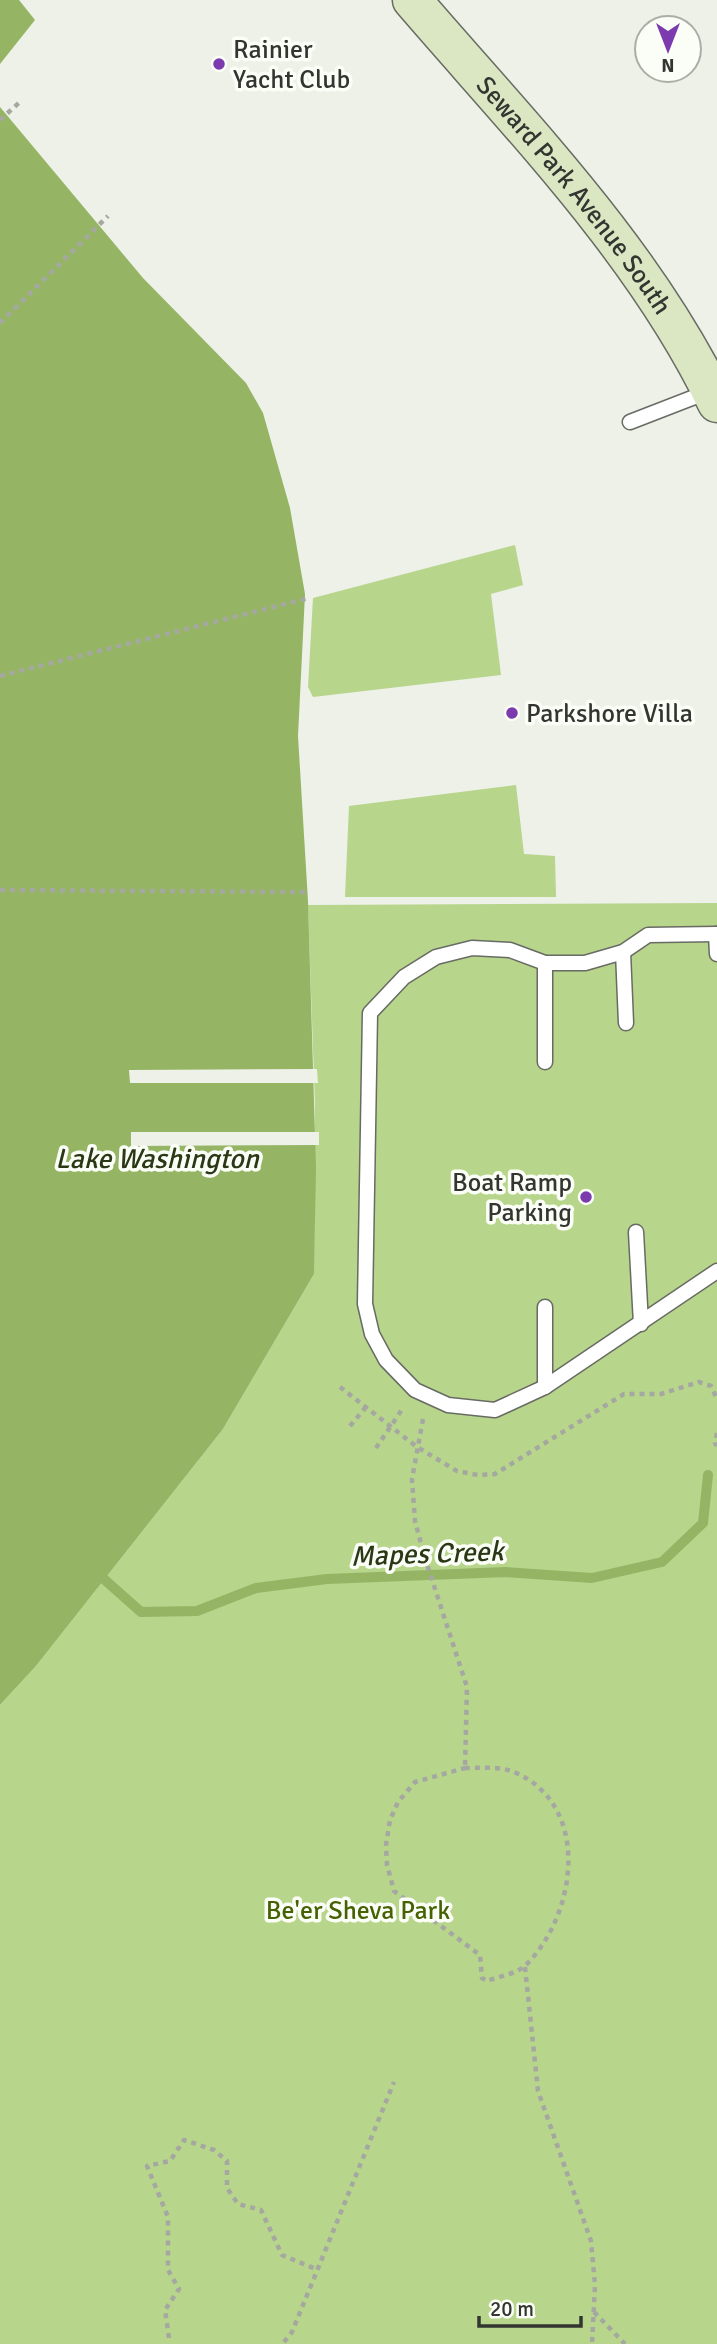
<svg xmlns="http://www.w3.org/2000/svg" width="717" height="2344" font-family="Signika,sans-serif">
  <style>
    .green { fill: #b7d58b }
    .water { fill: #95b564 }
    .pier { fill: #edf1e8 }
    .lines { fill: none; stroke-linecap: round; stroke-linejoin: round }
    .stream { stroke: #95b564; stroke-width: 10 }
    .lane-casing { stroke: #686b64; stroke-width: 17 }
    .secondary-casing { stroke: #686b64; stroke-width: 41 }
    .path { stroke: #a5a8a1; stroke-width: 4.5; stroke-dasharray: 5 5; stroke-linecap: butt }
    .lane { stroke: #fff; stroke-width: 14 }
    .secondary { stroke: #dbe7c2; stroke-width: 38 }
    .poi-dot { fill: #7b3aae; stroke: #fafef6; stroke-width: 2.5 }
    .labels { text-anchor: middle; stroke-width: 7; stroke-linejoin: round; paint-order: stroke }
    .poi-label { font-size: 26px; fill: #333531; stroke: #fafef6; text-anchor: start }
    .street-label { font-size: 26px; fill: #333531; stroke: #fafef6 }
    .park-label { font-size: 26px; fill: #456102; stroke: #fafef6 }
    .water-label { font-size: 28px; font-style: italic; fill: #2b3816; stroke: #fafef6 }
  </style>
  <rect width="100%" height="100%" fill="#edf1e8"/>
  <!-- green -->
  <g class="green">
    <polygon points="515,545 523,585 491,594 501,675 313,697 308,687 313,598"/>
    <polygon points="516,785 524,854 555,856 556,897 345,897 349,806"/>
    <polygon points="717,903 717,2344 0,2344 0,1705 36,1666 223,1429 314,1274 315,1105 308,905"/>
  </g>
  <!-- water -->
  <g class="water">
    <polygon points="0,0 19,0 35,20 0,64"/>
    <polygon points="0,107 143,278 246,383 263,413 290,508 305,594 298,736 308,901 316,1168 314,1274 223,1429 36,1666 0,1705"/>
  </g>
  <!-- pier -->
  <g class="pier">
    <polygon points="317,1069 318,1083 130,1083 129,1070"/>
    <polygon points="131,1132 319,1132 319,1145 131,1146"/>
  </g>
  <g class="lines">
    <!-- stream -->
    <polyline class="stream" points="96,1572 141,1612 197,1611 256,1588 327,1579 506,1572 592,1578 662,1562 703,1523 708,1475"/>
    <!-- lane casing -->
    <g class="lane-casing">
      <g id="lane">
        <polyline points="630,422 710,391"/>
        <polyline points="716,934 717,954"/>
        <polyline points="717,934 648,935 623,952 585,963 545,963 510,950 472,948 436,957 404,977 370,1013 365,1304 372,1334 386,1360 415,1390 448,1405 495,1410 545,1387 717,1271"/>
        <polyline points="623,952 626,1023"/>
        <polyline points="545,963 545,1062"/>
        <polyline points="636,1232 641,1324"/>
        <polyline points="545,1307 545,1387"/>
      </g>
    </g>
    <!-- secondary casing -->
    <g class="secondary-casing">
      <g id="secondary">
        <path id="s1" d="M 412,0 C 521,127 644,251 717,403"/>
      </g>
    </g>
    <!-- path -->
    <g class="path">
      <polyline points="0,120 22,100"/>
      <polyline points="0,323 108,216"/>
      <polyline points="0,676 309,598"/>
      <polyline points="0,890 308,892"/>
      <polyline points="340,1387 417,1447 457,1471 478,1475 495,1474 624,1394 661,1394 699,1382 711,1386 717,1399"/>
      <polyline points="423,1419 412,1479 415,1521 424,1555 467,1687 465,1768"/>
      <polyline points="350,1426 366,1407"/>
      <polyline points="717,1433 715,1443 717,1446"/>
      <polyline points="376,1448 403,1408"/>
      <path d="M 465,1768 C 480,1768 499,1766 514,1772 C 592,1805 577,1914 526,1965 C 518,1973 498,1977 487,1981 L 482,1978 L 480,1955 L 394,1891 L 387,1865 L 386,1845 L 390,1820 L 398,1802 L 415,1782 Z"/>
      <polyline points="525,1967 538,2091 591,2241 595,2285 592,2344"/>
      <polyline points="594,2312 625,2344"/>
      <polyline points="169,2338 165,2310 179,2289 168,2270 168,2217 147,2166 170,2161 184,2140 214,2150 227,2161 227,2188 238,2204 261,2210 282,2255 318,2270"/>
      <polyline points="284,2342 292,2332 394,2082"/>
    </g>
    <!-- lane -->
    <use href="#lane" class="lane"/>
    <!-- secondary -->
    <use href="#secondary" class="secondary"/>
  </g>
  <!-- markers -->
  <g class="poi-dot">
    <circle cx="219" cy="64" r="7"/>
    <circle cx="512" cy="713" r="7"/>
    <circle cx="586" cy="1197" r="7"/>
  </g>
  <g class="labels">
    <!-- poi labels -->
    <g class="poi-label">
      <text x="233" y="58">Rainier<tspan x="233" dy="30">Yacht Club</tspan></text>
      <text x="526" y="722">Parkshore Villa</text>
      <text x="572" y="1191" text-anchor="end">Boat Ramp<tspan x="572" dy="30">Parking</tspan></text>
    </g>
    <!-- street labels -->
    <g class="street-label">
      <text dy="9" stroke="none"><textPath href="#s1" startOffset="254">Seward Park Avenue South</textPath></text>
    </g>
    <!-- park labels -->
    <g class="park-label">
      <text x="358" y="1919">Be'er Sheva Park</text>
    </g>
    <!-- water labels -->
    <g class="water-label">
      <text x="157" y="1168">Lake Washington</text>
      <text transform="translate(427 1553) rotate(-2)" y="10">Mapes Creek</text>
    </g>
  </g>
  <!-- north arrow -->
  <g transform="translate(668 49) rotate(180)"><circle r="33" fill="#fafef6" stroke="#aaaea7" stroke-width="2"/>
  <path d="M0-5L12 26L0 18L-12 26Z" fill="#7b3aae"/>
  <text y="-10" font-size="19" font-weight="bold" text-anchor="middle" fill="#333531">N</text>
  </g>
  <!-- scale -->
  <path d="M479 2316v10h102v-10" fill="none" stroke="#333531" stroke-width="3.5"/>
  <text x="490" y="2316" font-size="21" fill="#333531" stroke="#fafef6" stroke-width="5" paint-order="stroke">20 m</text>
</svg>
